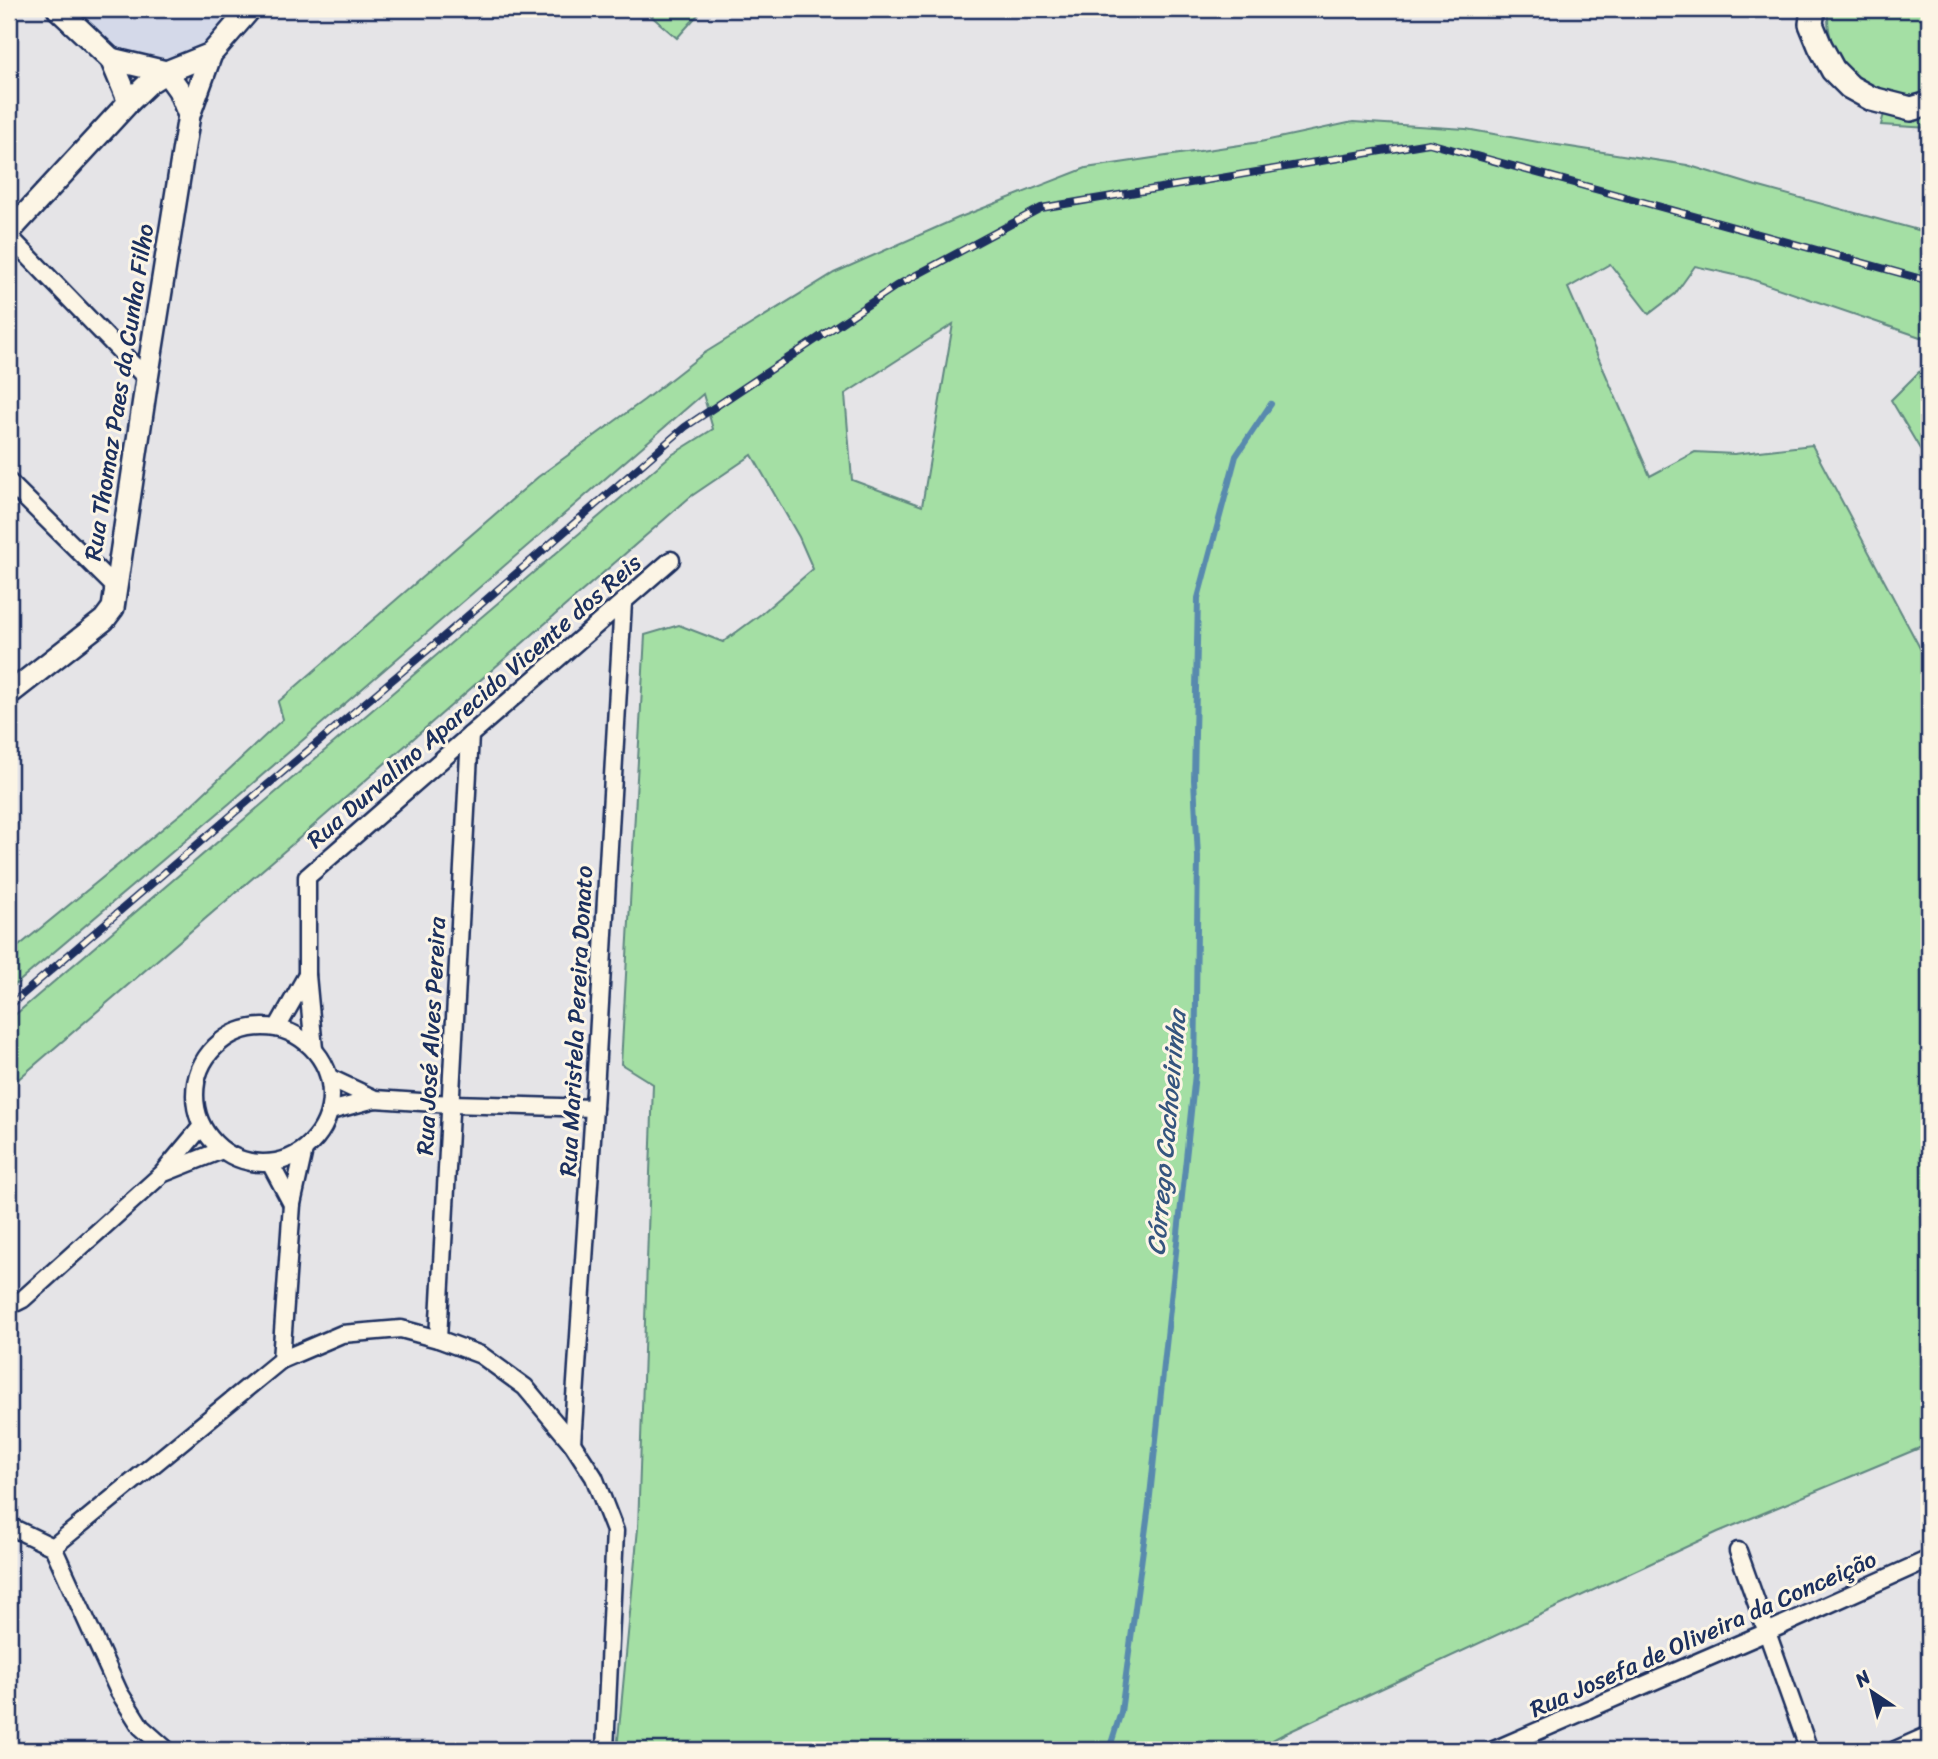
<svg xmlns="http://www.w3.org/2000/svg" width="1938" height="1759" font-family="Sriracha,sans-serif">
  <style>
    .built { fill: #d4d9e9 }
    .green { fill: #a4dfa4; stroke: #608781; stroke-width: 2; fill-rule: evenodd }
    .lines { fill: none; stroke-linecap: round; stroke-linejoin: round }
    .stream { stroke: #598aae; stroke-width: 6 }
    .minor-casing { stroke: #1b2f5e; stroke-width: 21 }
    .tertiary-casing { stroke: #1b2f5e; stroke-width: 26 }
    .secondary-casing { stroke: #1b2f5e; stroke-width: 28 }
    .minor { stroke: #fcf5e5; stroke-width: 16 }
    .tertiary { stroke: #fcf5e5; stroke-width: 21 }
    .secondary { stroke: #fcf5e5; stroke-width: 23 }
    .rail-casing { stroke: #1b2f5e; stroke-width: 8 }
    .rail { stroke: #fcf5e5; stroke-width: 5; stroke-dasharray: 16; stroke-linecap: butt }
    .labels { text-anchor: middle; stroke-width: 6; stroke-linejoin: round; paint-order: stroke }
    .street-label { font-size: 24px; fill: #1b2f5e; stroke: #fcf5e5 }
    .water-label { font-size: 26px; font-style: italic; fill: #35557f; stroke: #fcf5e5 }
  </style>
  <rect width="100%" height="100%" fill="#e5e4e7"/>
  <filter id="ink" filterUnits="userSpaceOnUse"><feTurbulence type="fractalNoise" baseFrequency=".0143" numOctaves="2"/><feDisplacementMap in="SourceGraphic" scale="14" xChannelSelector="R" yChannelSelector="G"/><feConvolveMatrix kernelMatrix="1 2 1 2 8 2 1 2 1" color-interpolation-filters="sRGB"/></filter>
  <g filter="url(#ink)">
    <!-- built -->
    <polygon class="built" points="74,9 237,9 203,48 188,55 145,60 114,47"/>
    <!-- green -->
    <g class="green">
      <polygon points="643,9 703,9 677,38"/>
      <path d="M 1828,9 L 1929,9 L 1929,128 L 1881,125 L 1887,102 L 1885,90 C 1846,77 1826,50 1828,9 Z"/>
      <path d="M 1353,122 L 1466,129 L 1538,142 L 1687,165 L 1756,186 L 1929,233 L 1929,340 L 1748,278 L 1695,266 L 1675,294 L 1649,314 L 1610,264 L 1568,288 L 1650,476 L 1695,452 L 1734,454 L 1812,445 L 1929,665 L 1929,1444 L 1718,1532 L 1282,1735 L 1254,1750 L 617,1750 L 638,1528 L 653,1084 L 621,1064 L 645,635 L 679,625 L 723,642 L 761,614 L 813,569 L 799,537 L 752,455 L 690,497 L 296,841 L 9,1087 L 9,1020 L 670,456 L 713,429 L 703,394 L 230,803 L 9,990 L 9,954 L 189,807 L 283,719 L 278,702 L 538,477 L 644,400 L 703,354 L 834,273 L 958,218 L 1086,168 L 1260,142 ZM 953,324 L 922,506 L 852,480 L 845,394 Z"/>
      <polygon points="1929,362 1929,464 1891,400"/>
    </g>
    <g class="lines">
      <!-- stream -->
      <polyline class="stream" points="1109,1750 1121,1712 1149,1505 1195,1074 1198,857 1194,780 1198,598 1236,456 1271,404"/>
      <!-- minor casing -->
      <g class="minor-casing">
        <g id="minor">
          <polyline points="9,236 147,379"/>
          <polyline points="9,482 116,588"/>
          <circle cx="263" cy="1095" r="68"/>
          <polyline points="277,1028 307,975"/>
          <polyline points="314,1049 307,975 307,877 671,560"/>
          <polyline points="330,1078 375,1099"/>
          <polyline points="330,1111 375,1099 451,1104 594,1108"/>
          <polyline points="270,1163 292,1204"/>
          <polyline points="164,1173 222,1150"/>
          <polyline points="9,1306 23,1299 162,1174 202,1126"/>
          <polyline points="438,1339 470,735"/>
          <polyline points="281,1360 342,1334 401,1329 438,1339 481,1355 525,1387 572,1443 594,1477 615,1531 605,1750"/>
          <polyline points="572,1443 594,1108 623,602"/>
          <polyline points="9,1526 53,1547 119,1692 141,1727 167,1750"/>
          <polyline points="53,1547 281,1360 292,1204 304,1150"/>
          <polyline points="1738,1551 1809,1750"/>
          <polyline points="1494,1750 1767,1632 1929,1559"/>
          <polyline points="1895,1750 1929,1735"/>
        </g>
      </g>
      <!-- tertiary casing -->
      <g class="tertiary-casing">
        <g id="tertiary">
          <polyline points="58,9 111,59 129,102"/>
          <polyline points="111,59 166,72 179,90 189,115"/>
          <polyline points="9,232 129,102 150,82 166,72 211,54"/>
          <polyline points="9,694 104,620 113,608 147,379 189,115 211,54 250,9"/>
        </g>
      </g>
      <!-- secondary casing -->
      <g class="secondary-casing">
        <polyline id="secondary" points="1813,9 1811,24 1820,46 1833,70 1850,87 1872,99 1911,109 1929,104"/>
      </g>
      <!-- minor -->
      <use href="#minor" class="minor"/>
      <!-- tertiary -->
      <use href="#tertiary" class="tertiary"/>
      <!-- secondary -->
      <use href="#secondary" class="secondary"/>
      <!-- rail casing -->
      <g class="rail-casing">
        <polyline id="rail" points="9,1006 234,813 442,638 685,427 896,286 1041,208 1429,143 1929,281"/>
      </g>
      <!-- rail -->
      <use href="#rail" class="rail"/>
    </g>
  </g>
  <g class="labels">
    <!-- street labels -->
    <g class="street-label">
      <text transform="translate(119 392) rotate(-81)" y="8">Rua Thomaz Paes da Cunha Filho</text>
      <text transform="translate(474 701) rotate(-41)" y="8">Rua Durvalino Aparecido Vicente dos Reis</text>
      <text transform="translate(576 1021) rotate(-87)" y="8">Rua Maristela Pereira Donato</text>
      <text transform="translate(431 1036) rotate(-87)" y="8">Rua José Alves Pereira</text>
      <text transform="translate(1703 1634) rotate(-24)" y="8">Rua Josefa de Oliveira da Conceição</text>
    </g>
    <!-- water labels -->
    <g class="water-label">
      <text transform="translate(1166 1133) rotate(-85)" y="9">Córrego Cachoeirinha</text>
    </g>
  </g>
  <!-- margin -->
  <rect width="1938" height="1759" fill="none" stroke="#fcf5e5" stroke-width="35"/>
  <rect x="18" y="18" width="1903" height="1724" fill="none" stroke="#1b2f5e" stroke-width="2.5" filter="url(#ink)"/>
  <!-- north arrow -->
  <g transform="translate(1872 1692) rotate(325)" stroke="#fcf5e5" stroke-width="5" paint-order="stroke">
  <path d="M0-5L12 26L0 18L-12 26Z" fill="#1b2f5e"/>
  <text y="-10" font-size="19" font-weight="bold" text-anchor="middle" fill="#1b2f5e">N</text>
  </g>
</svg>
